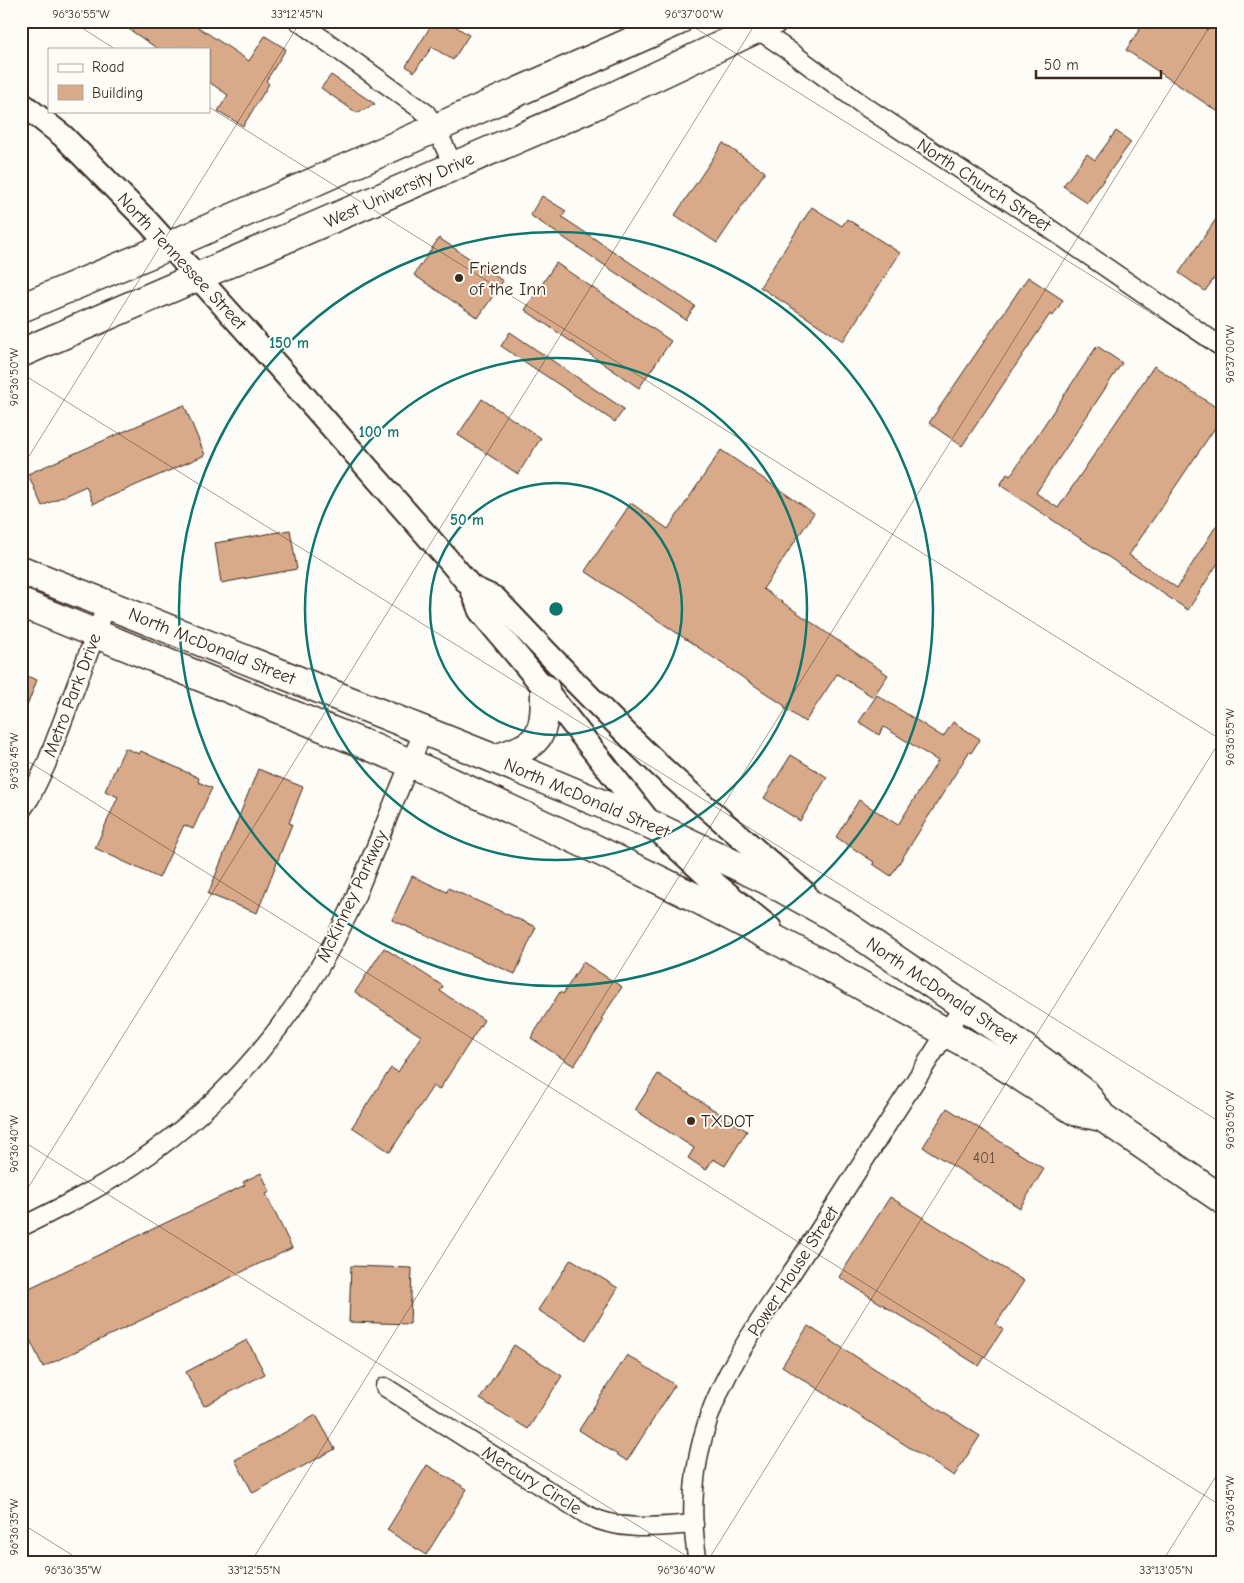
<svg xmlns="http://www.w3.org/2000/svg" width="1244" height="1583" font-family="'Comic Neue',sans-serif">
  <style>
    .building { fill: #d9aa8a; stroke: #3b2a1e }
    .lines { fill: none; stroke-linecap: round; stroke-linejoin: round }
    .minor-casing { stroke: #3b2a1e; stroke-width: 21 }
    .tertiary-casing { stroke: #3b2a1e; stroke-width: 26 }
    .primary-casing { stroke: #3b2a1e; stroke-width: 31 }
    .trunk-casing { stroke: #3b2a1e; stroke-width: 31 }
    .minor { stroke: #fdfcf7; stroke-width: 18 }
    .tertiary { stroke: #fdfcf7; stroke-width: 22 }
    .primary { stroke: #fdfcf7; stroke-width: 28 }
    .trunk { stroke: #fdfcf7; stroke-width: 28 }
    .ticks { fill: none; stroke: #3b2a1e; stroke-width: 1; stroke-opacity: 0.45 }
    .ring { fill: none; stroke: #0f766e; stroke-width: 2.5 }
    .poi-dot { fill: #3b2a1e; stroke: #fdfcf7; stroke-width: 2 }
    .labels { text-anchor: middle; stroke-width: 4; stroke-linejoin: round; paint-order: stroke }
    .number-label { font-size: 15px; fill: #624a39 }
    .street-label { font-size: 18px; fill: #3b2a1e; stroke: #fdfcf7 }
    .poi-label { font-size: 18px; fill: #3b2a1e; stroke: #fdfcf7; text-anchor: start }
    .centre { fill: #0f766e; stroke: #fdfcf7; stroke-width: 2.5 }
    .ring-label { font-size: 15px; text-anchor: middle; font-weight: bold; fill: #0f766e; stroke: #fdfcf7; stroke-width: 4; stroke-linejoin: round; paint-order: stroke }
    .neatline { fill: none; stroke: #3b2a1e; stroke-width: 2 }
    .ticks-label { font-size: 12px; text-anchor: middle; fill: #3b2a1e }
  </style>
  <rect width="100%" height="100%" fill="#fdfcf7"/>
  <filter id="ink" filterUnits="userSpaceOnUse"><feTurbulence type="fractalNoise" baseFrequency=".02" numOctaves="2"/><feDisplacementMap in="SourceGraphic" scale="10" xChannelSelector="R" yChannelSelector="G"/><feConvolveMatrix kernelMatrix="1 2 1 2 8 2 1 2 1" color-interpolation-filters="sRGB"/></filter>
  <g filter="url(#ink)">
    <!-- building -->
    <g class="building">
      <polygon points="117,21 189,21 249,61 265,36 286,49 266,81 269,84 243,126 218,111 228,95 209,82 209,49 158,49"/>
      <polygon points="434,21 447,21 469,35 453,60 432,47 414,72 406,66"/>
      <polygon points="1145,21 1194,21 1208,30 1214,21 1223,21 1223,115 1126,50"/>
      <polygon points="331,75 375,104 357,113 321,88"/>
      <polygon points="1116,131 1131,142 1087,203 1063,186 1087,154 1095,160"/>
      <polygon points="723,143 765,172 717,243 675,215"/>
      <polygon points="542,196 566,211 562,217 695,306 686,320 530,215"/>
      <polygon points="812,207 842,226 847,219 900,253 843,341 760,287"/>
      <polygon points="1223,209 1223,266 1205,291 1179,273"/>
      <polygon points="439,238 503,281 478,318 414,275"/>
      <polygon points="556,263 671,341 639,388 525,310"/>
      <polygon points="1028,277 1063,300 1053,316 1050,314 962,446 929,423"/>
      <polygon points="510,332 624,409 615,422 501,346"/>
      <polygon points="1097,346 1122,363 1036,493 1058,508 1154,366 1223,412 1223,416 1129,555 1177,588 1223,515 1223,555 1188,610 1000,485 1007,474 1010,476"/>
      <polygon points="482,399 541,438 518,474 458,435"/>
      <polygon points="184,405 205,455 93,504 86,486 42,506 28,474"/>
      <polygon points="721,450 814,513 763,589 888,675 873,697 837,674 805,722 784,708 785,706 585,571 631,503 668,529"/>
      <polygon points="290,530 297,569 221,583 215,543"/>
      <polygon points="21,674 37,680 22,719 21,719"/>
      <polygon points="877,695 943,737 953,722 980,739 971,753 969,752 891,876 873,864 874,862 836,837 859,800 898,825 938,761 884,727 879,735 859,722"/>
      <polygon points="125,748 139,754 141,751 199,778 198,782 212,788 193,829 184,825 159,878 95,848 118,797 105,791"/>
      <polygon points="791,755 827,777 800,821 764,798"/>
      <polygon points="258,769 303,787 289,823 292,824 257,913 208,894"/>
      <polygon points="412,876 447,892 448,888 536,927 515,974 392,920"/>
      <polygon points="384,948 443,986 440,991 484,1020 439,1090 433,1086 390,1152 352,1127 391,1068 398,1072 421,1036 355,992"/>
      <polygon points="583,962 622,987 601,1019 604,1020 574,1066 531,1038 560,992 563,994"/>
      <polygon points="658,1074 747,1131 725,1166 713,1159 706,1170 688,1158 694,1148 635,1110"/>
      <polygon points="947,1108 1044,1169 1020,1208 923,1147"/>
      <polygon points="261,1173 270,1192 266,1194 292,1248 43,1367 21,1321 21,1292 245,1185 243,1182"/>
      <polygon points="890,1197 1024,1281 996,1324 1003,1329 979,1366 839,1277"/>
      <polygon points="571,1259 618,1288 586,1340 538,1310"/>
      <polygon points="351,1266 412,1268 410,1324 349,1322"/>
      <polygon points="808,1326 980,1436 954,1476 782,1366"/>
      <polygon points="247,1340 265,1374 204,1406 186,1372"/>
      <polygon points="514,1345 562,1376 528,1429 480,1399"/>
      <polygon points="627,1355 675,1385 627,1461 579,1430"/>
      <polygon points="316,1415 335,1449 253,1493 235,1460"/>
      <polygon points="427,1465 467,1489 426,1555 387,1530"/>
    </g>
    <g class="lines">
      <!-- minor casing -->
      <g class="minor-casing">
        <g id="minor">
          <polyline points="298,21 426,113 436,128 453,165"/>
          <polyline points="751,25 788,50 863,105 1043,224 1223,348"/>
          <polyline points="21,811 30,798 46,765 107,604"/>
          <path d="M 21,1227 C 60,1208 98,1189 134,1165 C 228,1102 300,1014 349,912 C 358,891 366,870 375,849 C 391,809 407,770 424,730"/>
          <path d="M 385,1387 L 587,1515 C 621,1532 657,1527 694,1524"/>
          <path d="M 698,1562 C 689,1515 693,1465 708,1420 C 727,1363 768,1310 800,1260 C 855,1175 910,1090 964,1005"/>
        </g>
      </g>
      <!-- tertiary casing -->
      <g class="tertiary-casing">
        <g id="tertiary">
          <polyline points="21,103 63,136 149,223 284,373 451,563 471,587 480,611 545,689 652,825 718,886 770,928"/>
          <path d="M 471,587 L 495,598 C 548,654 601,710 657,763 C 705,808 756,849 805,893"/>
        </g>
      </g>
      <!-- primary casing -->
      <g class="primary-casing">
        <g id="primary">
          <polyline points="21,570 495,759 652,825 767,880 832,916 1001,1031 1085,1093 1102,1117"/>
          <polyline points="21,603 410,763 579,841 692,896 830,968 985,1054 1075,1111 1102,1117 1223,1200"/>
          <path d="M 495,759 C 541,744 545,738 545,689"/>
        </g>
      </g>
      <!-- trunk casing -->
      <g class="trunk-casing">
        <g id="trunk">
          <polyline points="21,308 169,246 678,21"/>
          <polyline points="21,353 591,107 773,21"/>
        </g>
      </g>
      <!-- minor -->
      <use href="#minor" class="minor"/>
      <!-- tertiary -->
      <use href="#tertiary" class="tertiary"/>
      <!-- primary -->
      <use href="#primary" class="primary"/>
      <!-- trunk -->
      <use href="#trunk" class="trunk"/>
    </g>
  </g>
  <!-- ticks -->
  <path class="ticks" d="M 71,21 L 115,49M 684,21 L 1223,358M 209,107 L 1223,741M 21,373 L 1223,1124M 21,469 L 301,21M 21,757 L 1223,1507M 21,1140 L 696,1562M 21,1199 L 757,21M 21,1523 L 83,1562M 251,1562 L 1213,21M 707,1562 L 1223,736M 1162,1562 L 1223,1465"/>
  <!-- distance rings -->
  <g class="ring">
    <circle cx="556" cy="609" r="126"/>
    <circle cx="556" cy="609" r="251"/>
    <circle cx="556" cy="609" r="377"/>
  </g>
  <!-- markers -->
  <g class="poi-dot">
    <circle cx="459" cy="278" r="5"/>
    <circle cx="691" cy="1121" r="5"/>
  </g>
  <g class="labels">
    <!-- number labels -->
    <g class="number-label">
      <text x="984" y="1163">401</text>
    </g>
    <!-- street labels -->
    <g class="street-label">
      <text transform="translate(984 185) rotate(33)" y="6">North Church Street</text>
      <text transform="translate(399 190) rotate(-24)" y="6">West University Drive</text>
      <text transform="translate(182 261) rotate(47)" y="6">North Tennessee Street</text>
      <text transform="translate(212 646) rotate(22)" y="6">North McDonald Street</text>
      <text transform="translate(72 695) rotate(-69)" y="6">Metro Park Drive</text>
      <text transform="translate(587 798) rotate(23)" y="6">North McDonald Street</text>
      <text transform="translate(352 896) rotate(-65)" y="6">McKinney Parkway</text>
      <text transform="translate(942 991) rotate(34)" y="6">North McDonald Street</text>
      <text transform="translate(793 1271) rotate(-57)" y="6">Power House Street</text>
      <text transform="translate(532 1480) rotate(32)" y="6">Mercury Circle</text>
    </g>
    <!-- poi labels -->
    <g class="poi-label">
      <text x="469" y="274">Friends<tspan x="469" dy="21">of the Inn</tspan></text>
      <text x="701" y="1127">TXDOT</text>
    </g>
  </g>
  <circle cx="556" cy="609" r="8" class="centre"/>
  <g class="ring-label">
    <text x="289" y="348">150 m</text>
    <text x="379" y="437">100 m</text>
    <text x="467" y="525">50 m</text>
  </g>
  <!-- margin -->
  <rect width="1244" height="1583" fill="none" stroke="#fdfcf7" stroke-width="55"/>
  <!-- legend -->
  <rect x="48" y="48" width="162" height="65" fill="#fdfcf7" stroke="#afa8a0"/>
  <rect x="58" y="64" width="25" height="8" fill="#fdfcf7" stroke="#afa8a0"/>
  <text x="92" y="72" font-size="15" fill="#3b2a1e">Road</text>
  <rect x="58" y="85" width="25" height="15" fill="#d9aa8a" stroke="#afa8a0"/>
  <text x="92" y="98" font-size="15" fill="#3b2a1e">Building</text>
  <!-- scale -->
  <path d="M1036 70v8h125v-8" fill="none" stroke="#3b2a1e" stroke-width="2.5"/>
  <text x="1044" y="70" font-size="15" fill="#3b2a1e" stroke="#fdfcf7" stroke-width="4" paint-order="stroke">50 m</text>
  <rect x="28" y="28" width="1188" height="1528" class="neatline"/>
  <g class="ticks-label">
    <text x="81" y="18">96°36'55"W</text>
    <text x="297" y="18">33°12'45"N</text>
    <text x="694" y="18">96°37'00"W</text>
    <text transform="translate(1230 354) rotate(-90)" y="4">96°37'00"W</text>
    <text transform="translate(14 377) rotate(-90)" y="4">96°36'50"W</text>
    <text transform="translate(1230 737) rotate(-90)" y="4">96°36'55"W</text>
    <text transform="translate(14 761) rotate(-90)" y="4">96°36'45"W</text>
    <text transform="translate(1230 1120) rotate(-90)" y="4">96°36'50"W</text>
    <text transform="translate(14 1144) rotate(-90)" y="4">96°36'40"W</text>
    <text transform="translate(1230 1504) rotate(-90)" y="4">96°36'45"W</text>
    <text transform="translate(14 1527) rotate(-90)" y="4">96°36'35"W</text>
    <text x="73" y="1574">96°36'35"W</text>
    <text x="254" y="1574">33°12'55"N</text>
    <text x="686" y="1574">96°36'40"W</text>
    <text x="1166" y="1574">33°13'05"N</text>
  </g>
</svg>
